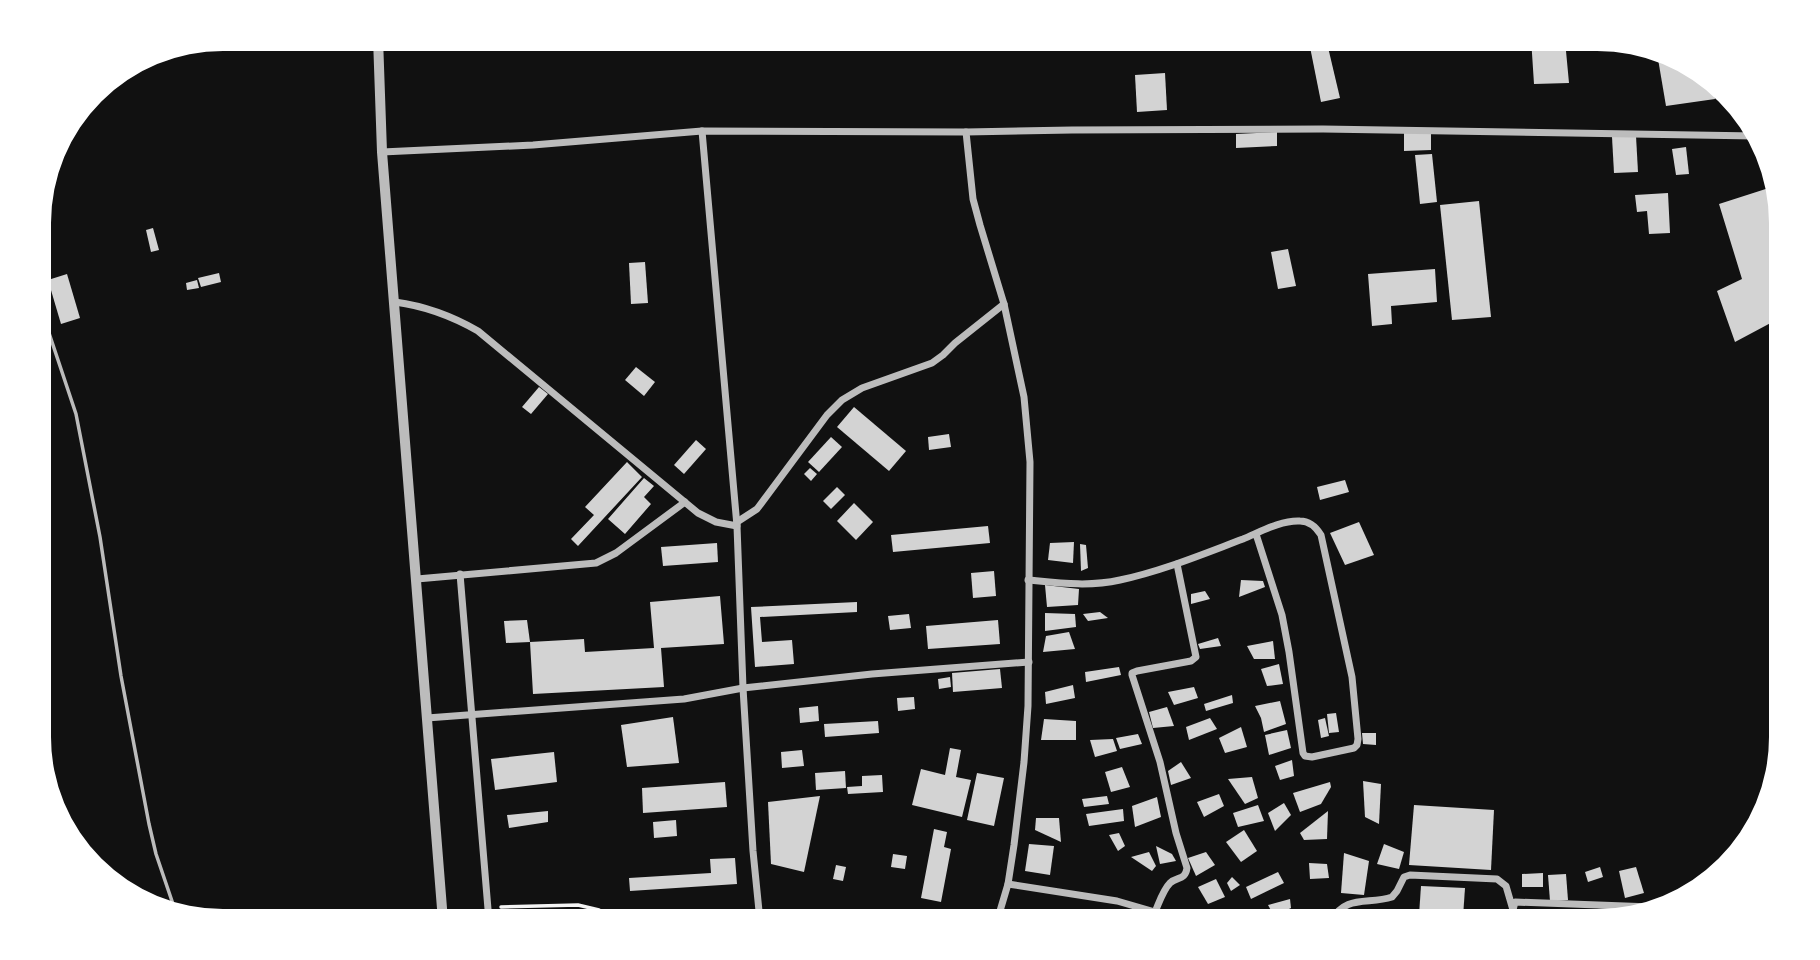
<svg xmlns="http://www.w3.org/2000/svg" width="1820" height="960" font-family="'Zilla Slab',serif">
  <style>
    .building { fill: #d3d3d3 }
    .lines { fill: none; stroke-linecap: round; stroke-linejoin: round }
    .path { stroke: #f5f5f5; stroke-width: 3.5 }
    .service { stroke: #bcbcbc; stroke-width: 3.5 }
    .minor { stroke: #bcbcbc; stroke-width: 7 }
    .tertiary { stroke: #bcbcbc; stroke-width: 10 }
  </style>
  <rect width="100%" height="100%" fill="#111"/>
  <!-- building -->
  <g class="building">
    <polygon points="1531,38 1598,38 1600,51 1566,51 1569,83 1534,84"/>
    <polygon points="1327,43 1340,98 1321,102 1310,47"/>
    <polygon points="1657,53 1679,58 1713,87 1715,99 1666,106"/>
    <polygon points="1165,73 1167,110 1137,112 1135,75"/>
    <polygon points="1277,132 1277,146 1236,148 1236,134"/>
    <polygon points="1404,132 1431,132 1431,150 1404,151"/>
    <polygon points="1636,136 1638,172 1614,173 1612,137"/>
    <polygon points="1686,147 1689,174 1676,175 1672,149"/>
    <polygon points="1432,154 1437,202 1420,204 1415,155"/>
    <polygon points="1775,186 1780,199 1780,318 1735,342 1717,291 1742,279 1719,204"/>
    <polygon points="1668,193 1670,233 1649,234 1647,211 1637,212 1635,195"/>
    <polygon points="1479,201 1491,317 1452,320 1440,205"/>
    <polygon points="153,228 159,250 151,252 146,230"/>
    <polygon points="1288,249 1296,286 1278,289 1271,252"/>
    <polygon points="645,262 648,303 631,304 629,263"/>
    <polygon points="1435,269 1437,302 1391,306 1392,324 1372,326 1368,274"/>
    <polygon points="219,273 221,282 201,287 198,278"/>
    <polygon points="67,274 80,318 61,324 48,280"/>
    <polygon points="197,280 199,288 187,290 186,283"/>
    <polygon points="636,367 655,382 644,396 625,380"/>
    <polygon points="539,387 548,394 531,414 522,407"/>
    <polygon points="854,407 906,451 889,471 837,427"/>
    <polygon points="949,434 951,447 929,450 928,437"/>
    <polygon points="831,437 842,447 819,472 808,462"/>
    <polygon points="696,440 706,449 684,474 674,465"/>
    <polygon points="627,462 642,477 578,546 571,539 594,515 585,507"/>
    <polygon points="810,468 817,474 811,481 804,474"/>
    <polygon points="644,478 654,486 644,497 651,504 625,534 608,519"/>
    <polygon points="1345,480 1349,492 1320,500 1317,487"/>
    <polygon points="837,487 845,495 831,509 823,501"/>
    <polygon points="854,503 873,522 856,540 837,521"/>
    <polygon points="1359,522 1374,555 1345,565 1330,533"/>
    <polygon points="988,526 990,543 893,552 891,535"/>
    <polygon points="1074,542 1073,563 1048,560 1050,543"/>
    <polygon points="717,543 718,562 663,566 661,547"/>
    <polygon points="1080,544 1086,545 1088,568 1081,571"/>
    <polygon points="994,571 996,596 973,598 971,573"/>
    <polygon points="1241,580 1263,581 1265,587 1239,597"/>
    <polygon points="1045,585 1079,589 1078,605 1047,607"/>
    <polygon points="1205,591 1210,599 1191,604 1191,594"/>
    <polygon points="720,596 724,644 661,648 664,687 533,694 530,642 584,639 585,652 654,648 650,602"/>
    <polygon points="857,602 857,612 760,617 762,642 792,640 794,664 755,667 751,607"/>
    <polygon points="1100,612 1108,618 1088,621 1083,614"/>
    <polygon points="1045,613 1075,614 1076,627 1045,631"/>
    <polygon points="909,614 911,628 890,630 888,616"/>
    <polygon points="527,620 530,642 506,643 504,621"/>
    <polygon points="998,620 1000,644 928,649 926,626"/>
    <polygon points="1069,632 1075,649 1043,652 1046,636"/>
    <polygon points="1218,638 1221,646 1200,649 1198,644"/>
    <polygon points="1273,641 1275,659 1254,659 1247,646"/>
    <polygon points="1279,664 1283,684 1267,686 1261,669"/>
    <polygon points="1119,667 1121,675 1086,682 1085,672"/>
    <polygon points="1000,669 1002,688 953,692 952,673"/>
    <polygon points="950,677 951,687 939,689 938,679"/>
    <polygon points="1073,685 1075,698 1046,704 1045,692"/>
    <polygon points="1194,687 1198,698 1174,705 1168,692"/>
    <polygon points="1232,695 1233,703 1206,711 1204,704"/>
    <polygon points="914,697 915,709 898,711 897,698"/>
    <polygon points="1280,701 1286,724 1264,732 1261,718 1255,706"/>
    <polygon points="818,706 819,721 800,723 799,708"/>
    <polygon points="1167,707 1174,726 1153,728 1149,712"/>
    <polygon points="1336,713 1339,732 1329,733 1327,714"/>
    <polygon points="673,717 679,763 627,767 621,725"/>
    <polygon points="1210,718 1217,729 1189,740 1186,727"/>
    <polygon points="1325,718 1329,736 1321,738 1318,720"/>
    <polygon points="1044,719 1076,721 1076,740 1041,740"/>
    <polygon points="878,721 879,733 825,737 824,724"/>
    <polygon points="1241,727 1247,747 1225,753 1219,738"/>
    <polygon points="1287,730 1291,748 1269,755 1265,735"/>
    <polygon points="1362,733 1376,733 1376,745 1363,744"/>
    <polygon points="1138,734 1142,744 1120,749 1116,738"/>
    <polygon points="1113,739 1117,751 1095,757 1090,740"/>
    <polygon points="950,748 961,750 956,777 971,780 962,817 912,805 921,769 945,775"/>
    <polygon points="802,750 804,766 782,768 781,752"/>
    <polygon points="554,752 557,782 495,790 491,759"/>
    <polygon points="1292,760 1294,776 1280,780 1275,766"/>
    <polygon points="1181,762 1191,778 1171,785 1168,771"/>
    <polygon points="1122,767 1130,787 1111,792 1105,772"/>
    <polygon points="845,771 846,788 816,790 815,773"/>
    <polygon points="977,773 1004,778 994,826 967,820"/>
    <polygon points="882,775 883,792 848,794 847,787 862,786 862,776"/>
    <polygon points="1252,777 1258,798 1245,804 1228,779"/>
    <polygon points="1363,781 1381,784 1379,824 1365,817"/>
    <polygon points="725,782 727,807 643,813 642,788"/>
    <polygon points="1330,782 1331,787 1321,804 1300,812 1293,793"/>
    <polygon points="1219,794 1224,806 1204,817 1197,802"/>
    <polygon points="820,796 804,872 771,864 768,802"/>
    <polygon points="1107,796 1109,804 1084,807 1082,799"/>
    <polygon points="1157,797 1161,817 1135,827 1132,806"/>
    <polygon points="1284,803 1291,815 1275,831 1268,813"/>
    <polygon points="1258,805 1264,821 1238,827 1233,813"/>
    <polygon points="1414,805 1494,810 1491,870 1409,865"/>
    <polygon points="1123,809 1124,821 1089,826 1086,814"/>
    <polygon points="548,811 548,822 509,828 507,815"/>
    <polygon points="1328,811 1327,839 1304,840 1300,833"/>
    <polygon points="1036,818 1059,818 1061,842 1035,830"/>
    <polygon points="676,820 677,836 654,838 653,822"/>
    <polygon points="934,829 947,832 944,847 951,849 941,902 921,898"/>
    <polygon points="1244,830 1257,851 1241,862 1226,842"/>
    <polygon points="1119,833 1125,846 1118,851 1109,835"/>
    <polygon points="1029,844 1054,846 1050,875 1025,871"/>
    <polygon points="1384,844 1404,852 1399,869 1377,864"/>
    <polygon points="1156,846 1172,854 1176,861 1160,864"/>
    <polygon points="1149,852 1156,866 1152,871 1131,857"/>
    <polygon points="1206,852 1215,865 1196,876 1188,858"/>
    <polygon points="1344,853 1369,861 1364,895 1341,893"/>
    <polygon points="893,854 907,856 905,869 891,867"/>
    <polygon points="735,858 737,884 630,891 629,878 711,873 710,859"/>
    <polygon points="1309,863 1327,864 1329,878 1310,879"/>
    <polygon points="836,865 846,867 843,881 833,879"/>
    <polygon points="1600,867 1603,877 1588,882 1585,872"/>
    <polygon points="1636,867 1644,893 1625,898 1619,871"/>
    <polygon points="1278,872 1284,883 1251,899 1246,887"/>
    <polygon points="1543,873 1543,887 1522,887 1522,874"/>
    <polygon points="1566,874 1568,900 1550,901 1548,875"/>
    <polygon points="1232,877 1240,885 1231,891 1227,883"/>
    <polygon points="1216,879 1225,897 1208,904 1198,887"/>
    <polygon points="1421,886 1465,888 1463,917 1419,915"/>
    <polygon points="1290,899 1291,908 1274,916 1268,905"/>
    <polygon points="1090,909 1104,911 1103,921 1090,921"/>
    <rect x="1356" y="911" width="36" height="10"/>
    <polygon points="1479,914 1488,915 1487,921 1478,921"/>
  </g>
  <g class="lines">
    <!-- path -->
    <polyline class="path" points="501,907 578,905 599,910 619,921"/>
    <!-- service -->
    <polyline class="service" points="39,303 76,414 100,537 121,676 149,824 156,854 175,910"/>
    <!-- minor -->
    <g class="minor">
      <polyline points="702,131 737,526 743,688 753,851 760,921"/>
      <polyline points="966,132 973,199 980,225 1004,304 1024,397 1030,462 1028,706 1024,762 1014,845 1008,884 997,921"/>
      <polyline points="382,152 533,145 702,131 966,132 1072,130 1323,129 1756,136"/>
      <path d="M 395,302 C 425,306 452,316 478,331 L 698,513 L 716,522 L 737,526 L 737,522 L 757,509 L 827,415 L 842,400 L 862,388 L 932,363 L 943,355 L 955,343 L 1004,304"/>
      <polyline points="460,574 489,921"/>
      <polyline points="417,579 596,563 616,553 685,502"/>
      <path d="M 1028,580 C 1059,583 1089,587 1120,580 C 1162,571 1203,554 1243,539 C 1260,532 1281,520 1300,521 C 1310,521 1316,527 1321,535 L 1352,677 L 1358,739 L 1357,745 L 1354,748 L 1312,757 L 1305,756 L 1303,753 L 1289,652 L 1282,615 L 1256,534"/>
      <polyline points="427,718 684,699 743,688 872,674 1029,662"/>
      <polyline points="1008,884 1117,901 1155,912 1171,921"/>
      <path d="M 1155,912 C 1159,903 1163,890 1170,883 C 1177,876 1185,881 1187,868 L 1176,833 L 1160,762 L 1132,675 L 1132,673 L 1137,671 L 1191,661 L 1196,657 L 1177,564"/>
      <path d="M 1331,921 C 1346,894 1368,905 1392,897 L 1397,891 L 1404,877 L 1410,875 L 1497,879 L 1506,886 L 1513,910 L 1515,902 L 1652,907"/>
    </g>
    <!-- tertiary -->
    <polyline class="tertiary" points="378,38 382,152 443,921"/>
  </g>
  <!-- crop -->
  <path d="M0 0H1820V960H0ZM223 51H1597A172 172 0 0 1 1769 223V737A172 172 0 0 1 1597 909H223A172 172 0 0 1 51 737V223A172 172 0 0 1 223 51Z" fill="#fff" fill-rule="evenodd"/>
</svg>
